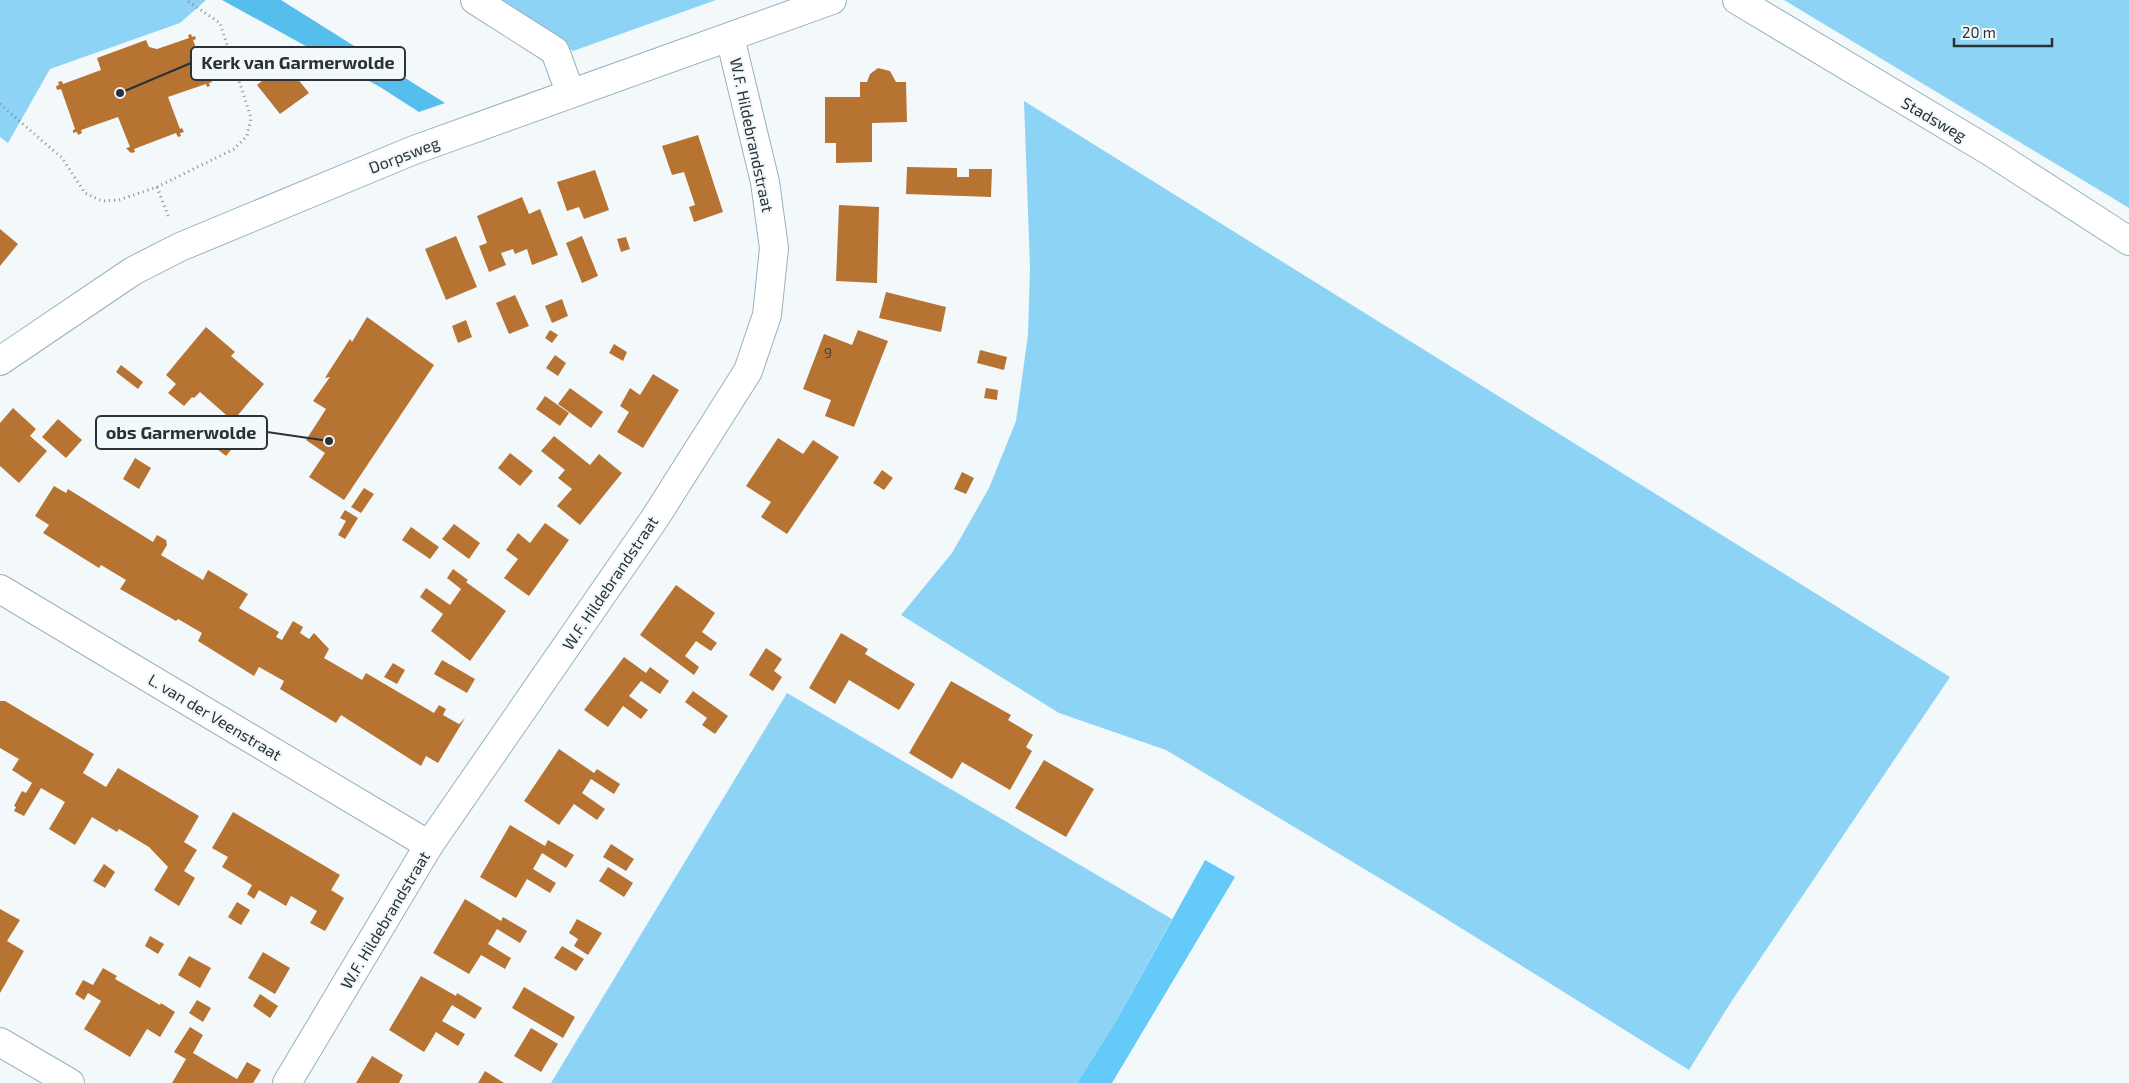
<svg xmlns="http://www.w3.org/2000/svg" width="2129" height="1083" font-family="'Exo 2',sans-serif">
  <style>
    .green { fill: #8cd3f6 }
    .forest { fill: #63caf9 }
    .water { fill: #56beed }
    .building { fill: #b77332 }
    .lines { fill: none; stroke-linecap: round; stroke-linejoin: round }
    .minor-casing { stroke: #97b1be; stroke-width: 30 }
    .path { stroke: #858d91; stroke-width: 3; stroke-dasharray: 1 4; stroke-linecap: butt }
    .minor { stroke: #fff; stroke-width: 28 }
    .labels { text-anchor: middle; stroke-width: 4.5; stroke-linejoin: round; paint-order: stroke }
    .number-label { font-size: 14px; fill: #4c4236 }
    .street-label { font-size: 16px; fill: #283237; stroke: #f3f9fb }
    .leader { fill: none; stroke: #283237; stroke-width: 2 }
    .callout-dot { fill: #283237; stroke: #f3f9fb; stroke-width: 2 }
    .callout { fill: #f3f9fb; stroke: #283237; stroke-width: 2 }
    .callout-label { font-size: 18px; text-anchor: middle; font-weight: bold; fill: #283237 }
  </style>
  <rect width="100%" height="100%" fill="#f3f9fb"/>
  <!-- green -->
  <g class="green">
    <polygon points="0,0 206,0 180,23 50,69 8,143 0,137"/>
    <polygon points="496,0 716,0 573,51"/>
    <polygon points="1784,0 2129,0 2129,208"/>
    <polygon points="1024,101 1950,677 1731,1002 1689,1070 1411,897 1166,750 1059,713 901,615 952,553 989,488 1016,421 1028,335 1030,267"/>
    <polygon points="787,693 1172,919 1115,1023 1077,1083 551,1083"/>
  </g>
  <!-- forest -->
  <polygon class="forest" points="1205,860 1235,877 1112,1083 1077,1083 1115,1023"/>
  <!-- water -->
  <polygon class="water" points="222,0 281,0 445,103 419,112 380,87"/>
  <!-- building -->
  <g class="building">
    <polygon points="191,34 192,37 195,36 196,39 193,40 208,80 211,79 212,82 209,83 210,86 207,87 206,84 168,97 180,129 182,128 184,132 180,133 181,136 178,137 176,133 134,149 135,152 131,153 126,148 130,147 118,117 81,130 82,133 78,135 77,132 73,133 73,130 75,129 61,89 57,90 56,86 59,85 58,82 62,81 63,84 101,70 97,58 146,40 149,47 157,49 189,38 188,35"/>
    <polygon points="285,63 309,93 280,114 257,85"/>
    <polygon points="878,68 890,71 896,82 906,82 907,122 872,123 872,162 836,163 836,143 825,143 825,97 860,97 860,82 867,82 870,74"/>
    <polygon points="698,135 723,212 694,222 689,207 695,205 684,172 672,175 662,146"/>
    <polygon points="907,167 957,168 957,177 969,177 969,169 992,169 991,197 906,194"/>
    <polygon points="595,170 609,210 584,219 579,207 567,211 557,182"/>
    <polygon points="522,197 529,214 540,209 558,255 532,265 527,249 515,254 513,249 501,253 506,265 489,272 479,246 487,243 477,216"/>
    <polygon points="839,205 879,207 877,283 836,281"/>
    <polygon points="0,229 18,244 0,266"/>
    <polygon points="456,236 477,287 446,300 425,249"/>
    <polygon points="582,236 598,276 582,283 566,243"/>
    <polygon points="626,237 630,249 621,252 617,239"/>
    <polygon points="886,292 946,307 941,332 879,318"/>
    <polygon points="515,295 529,326 509,334 496,303"/>
    <polygon points="562,299 568,316 552,323 545,306"/>
    <polygon points="367,317 434,365 344,500 309,477 325,453 306,440 326,409 313,401 330,377 325,378 328,373 350,339 352,342"/>
    <polygon points="466,320 472,337 458,343 452,326"/>
    <polygon points="206,327 235,352 231,356 264,384 233,421 200,392 194,398 192,397 184,406 168,393 176,384 166,375"/>
    <polygon points="550,330 558,335 552,343 545,338"/>
    <polygon points="858,330 888,341 854,427 825,416 831,400 803,389 824,334 852,345"/>
    <polygon points="614,344 627,352 623,361 609,353"/>
    <polygon points="980,350 1007,357 1004,370 977,363"/>
    <polygon points="555,355 566,363 558,376 546,368"/>
    <polygon points="121,365 143,382 138,389 116,372"/>
    <polygon points="653,374 679,390 643,448 617,432 629,412 620,406 630,388 640,395"/>
    <polygon points="570,388 603,412 591,428 558,404"/>
    <polygon points="986,388 998,390 997,400 984,398"/>
    <polygon points="545,396 569,413 560,426 536,409"/>
    <polygon points="13,408 36,429 30,436 47,451 19,483 0,466 0,423"/>
    <polygon points="58,419 82,440 66,458 42,437"/>
    <polygon points="226,429 239,440 226,456 212,445"/>
    <polygon points="554,436 590,465 599,454 622,473 580,525 557,506 572,489 558,478 565,470 541,451"/>
    <polygon points="778,438 803,454 813,440 839,457 787,534 761,517 771,502 746,486"/>
    <polygon points="510,453 533,471 520,486 498,468"/>
    <polygon points="135,458 151,468 139,489 123,479"/>
    <polygon points="882,470 893,478 884,490 873,483"/>
    <polygon points="962,472 974,478 966,494 954,489"/>
    <polygon points="54,486 66,493 68,489 153,542 157,535 166,540 167,545 161,555 203,580 208,570 248,594 239,608 279,632 276,637 282,640 293,621 303,627 300,633 309,639 314,633 329,649 324,658 362,680 366,673 434,713 439,705 446,709 443,715 459,724 465,718 438,763 426,756 421,766 341,715 336,723 280,689 284,681 259,667 254,676 198,641 202,633 178,619 176,621 120,589 126,580 101,565 99,568 43,533 49,525 35,516"/>
    <polygon points="364,488 374,494 361,513 351,507"/>
    <polygon points="345,510 358,518 345,539 338,535 346,521 340,518"/>
    <polygon points="545,523 569,540 529,596 504,578 518,559 506,550 518,533 530,543"/>
    <polygon points="454,524 480,543 469,559 442,539"/>
    <polygon points="411,527 439,547 430,559 402,540"/>
    <polygon points="453,569 468,580 466,582 506,611 470,661 431,631 443,614 420,597 426,588 450,605 461,589 447,578"/>
    <polygon points="676,585 715,613 702,632 717,643 711,651 696,641 685,656 699,667 694,675 640,635"/>
    <polygon points="841,633 868,649 865,654 915,684 899,710 849,680 835,704 809,688"/>
    <polygon points="766,648 782,659 774,671 782,677 773,691 749,675"/>
    <polygon points="624,657 646,673 650,667 669,681 660,694 641,681 629,696 648,710 641,719 623,706 608,727 584,710"/>
    <polygon points="442,660 475,679 467,693 434,674"/>
    <polygon points="393,663 405,670 397,684 384,677"/>
    <polygon points="951,681 1011,715 1008,720 1033,735 1026,747 1032,751 1010,790 962,762 952,779 909,753"/>
    <polygon points="693,691 728,716 715,734 702,725 707,718 685,702"/>
    <polygon points="0,701 5,701 94,754 83,773 106,787 118,768 199,816 184,842 197,850 184,871 195,878 179,906 154,890 168,867 149,847 119,829 117,832 92,817 75,845 49,829 65,802 41,788 24,816 14,811 16,807 14,806 22,791 26,793 32,783 12,770 19,759 0,748"/>
    <polygon points="559,749 594,773 597,769 620,784 614,794 591,779 582,793 605,809 597,820 574,804 559,825 524,801"/>
    <polygon points="1044,760 1094,789 1066,837 1015,808"/>
    <polygon points="233,812 340,875 331,890 344,898 325,931 310,923 317,911 291,896 286,906 259,890 254,899 247,894 252,885 222,867 228,857 212,848"/>
    <polygon points="510,825 545,846 548,840 574,855 566,868 542,853 533,869 556,883 550,893 527,879 516,898 480,877"/>
    <polygon points="611,844 634,859 626,871 603,857"/>
    <polygon points="104,864 115,872 105,888 93,881"/>
    <polygon points="608,867 633,883 624,897 599,881"/>
    <polygon points="465,899 501,921 503,917 527,931 520,943 497,929 488,944 511,958 505,969 481,955 469,974 433,953"/>
    <polygon points="237,902 250,910 241,925 228,917"/>
    <polygon points="0,909 20,920 7,941 24,951 0,993"/>
    <polygon points="577,919 602,933 588,955 574,946 578,939 569,933"/>
    <polygon points="150,936 164,944 158,954 145,946"/>
    <polygon points="562,946 584,959 576,971 554,958"/>
    <polygon points="263,952 290,968 275,994 248,978"/>
    <polygon points="189,956 211,968 200,988 178,975"/>
    <polygon points="103,968 117,976 115,979 160,1005 161,1003 175,1012 160,1037 147,1029 130,1057 84,1029 101,1001 88,993 84,1000 75,994 83,980 93,985"/>
    <polygon points="421,976 456,996 457,993 482,1008 475,1019 452,1005 442,1021 465,1034 458,1046 436,1032 424,1052 389,1030"/>
    <polygon points="524,987 575,1017 563,1038 512,1008"/>
    <polygon points="260,994 278,1006 270,1018 253,1006"/>
    <polygon points="197,1000 211,1008 203,1022 189,1013"/>
    <polygon points="190,1027 203,1035 193,1053 237,1079 247,1062 261,1070 253,1083 172,1083 186,1059 174,1052"/>
    <polygon points="531,1028 558,1044 541,1072 514,1056"/>
    <polygon points="372,1056 403,1075 399,1083 356,1083"/>
    <polygon points="485,1071 504,1083 478,1083"/>
  </g>
  <g class="lines">
    <!-- minor casing -->
    <g class="minor-casing">
      <g id="minor">
        <polyline points="475,0 555,51 570,92"/>
        <polyline points="1737,0 1991,152 2129,241"/>
        <polyline points="0,361 133,271 180,247 414,150 832,0"/>
        <polyline points="0,589 429,845"/>
        <polyline points="0,1042 70,1083"/>
        <polyline points="287,1083 429,845 655,518 748,371 767,315 774,248 765,182 730,37"/>
      </g>
    </g>
    <!-- path -->
    <g class="path">
      <polyline points="0,104 62,158 85,193 102,201 119,200 157,187 234,149 247,136 251,118 220,23 186,0"/>
      <polyline points="157,187 169,218"/>
    </g>
    <!-- minor -->
    <use href="#minor" class="minor"/>
  </g>
  <g class="labels">
    <!-- number labels -->
    <g class="number-label">
      <text x="828" y="358">9</text>
    </g>
    <!-- street labels -->
    <g class="street-label">
      <text transform="translate(1934 119) rotate(30)" y="6">Stadsweg</text>
      <text transform="translate(752 135) rotate(78)" y="6">W.F. Hildebrandstraat</text>
      <text transform="translate(404 155) rotate(-21)" y="6">Dorpsweg</text>
      <text transform="translate(610 583) rotate(-56)" y="6">W.F. Hildebrandstraat</text>
      <text transform="translate(215 717) rotate(31)" y="6">L. van der Veenstraat</text>
      <text transform="translate(385 920) rotate(-59)" y="6">W.F. Hildebrandstraat</text>
    </g>
  </g>
  <!-- callouts -->
  <path class="leader" d="M120 93L191 63M329 441L267 432"/>
  <g class="callout-dot">
    <circle cx="120" cy="93" r="5"/>
    <circle cx="329" cy="441" r="5"/>
  </g>
  <g class="callout">
    <rect x="191" y="47" width="214" height="33" rx="5"/>
    <rect x="96" y="416" width="171" height="33" rx="5"/>
  </g>
  <g class="callout-label">
    <text x="298" y="69">Kerk van Garmerwolde</text>
    <text x="181" y="439">obs Garmerwolde</text>
  </g>
  <!-- scale -->
  <path d="M1954 38v8h98v-8" fill="none" stroke="#283237" stroke-width="2.5"/>
  <text x="1962" y="38" font-size="15" fill="#283237" stroke="#f3f9fb" stroke-width="4" paint-order="stroke">20 m</text>
</svg>
